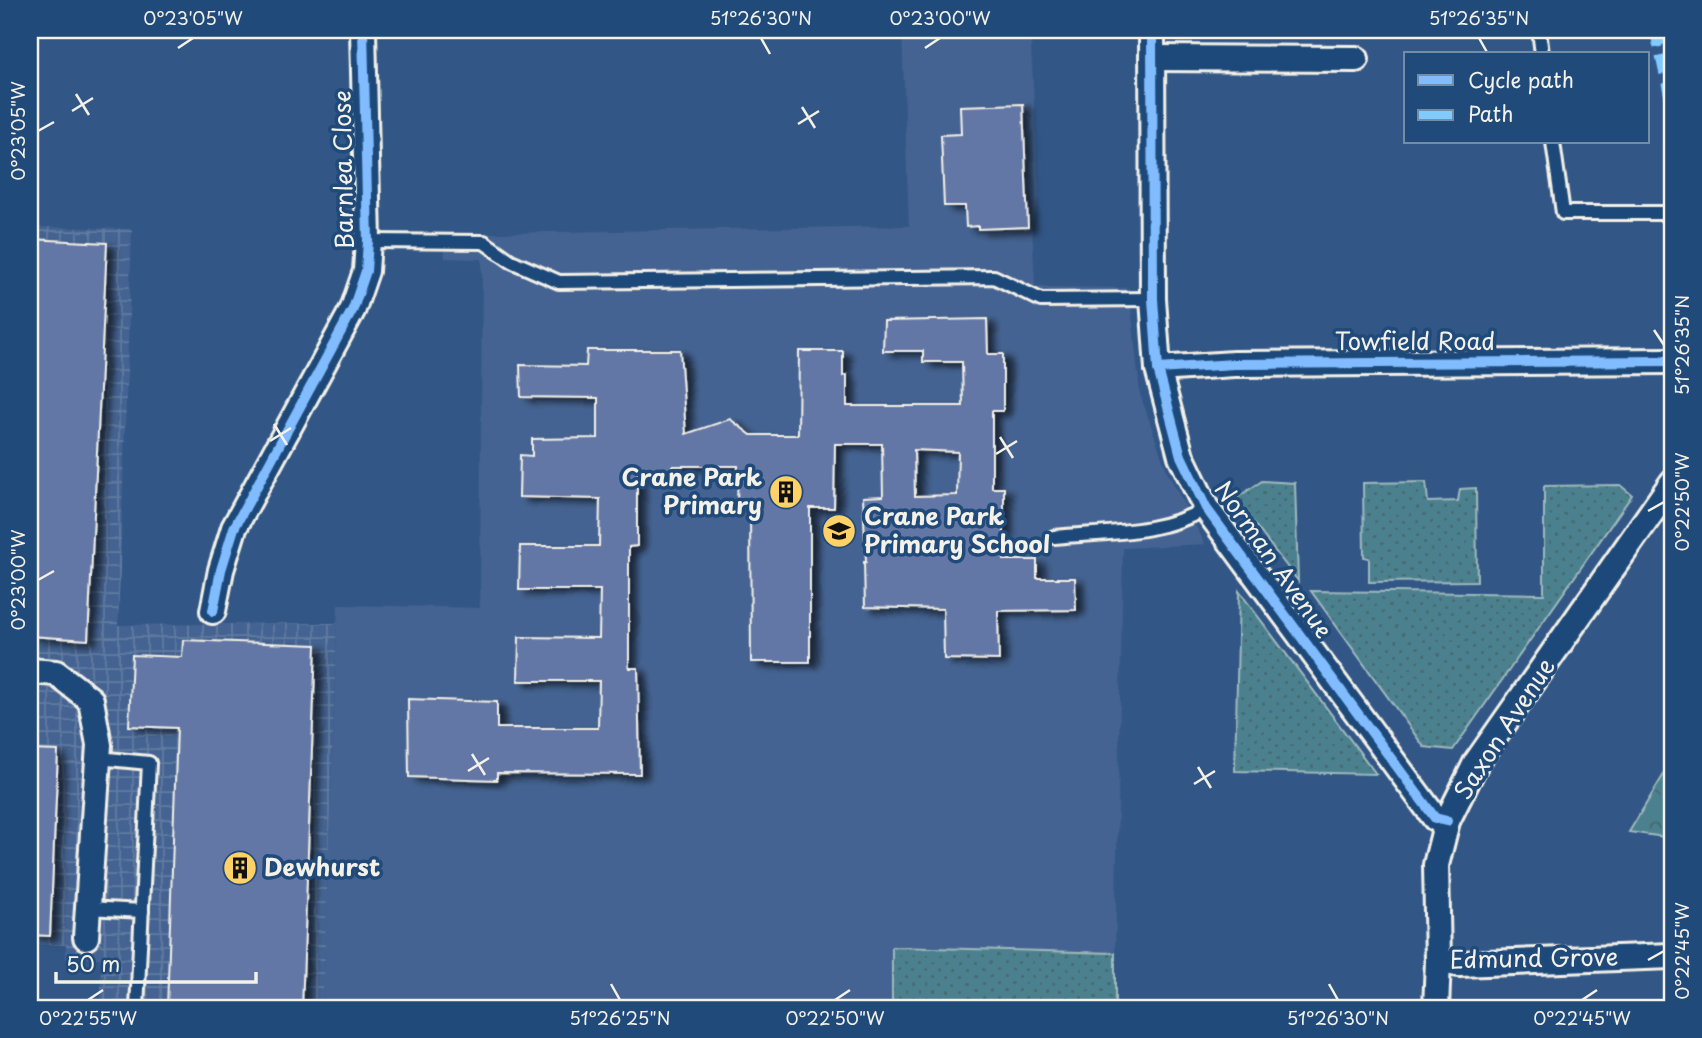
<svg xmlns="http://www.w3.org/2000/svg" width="1702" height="1038" font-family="'Playpen Sans',sans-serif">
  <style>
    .built { fill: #456492 }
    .industrial { fill: url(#industrial-grid) }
    .grass { fill: url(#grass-dots); stroke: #a0b9bc; stroke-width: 2 }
    .forest { fill: url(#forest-crowns); stroke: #a0b9bc; stroke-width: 2 }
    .building { fill: #6377a6; stroke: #f4f1e8; stroke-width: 2; fill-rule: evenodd; filter: url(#shadow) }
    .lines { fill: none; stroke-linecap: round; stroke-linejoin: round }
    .lane-casing { stroke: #f4f1e8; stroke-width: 18 }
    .street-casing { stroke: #f4f1e8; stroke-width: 30 }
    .lane { stroke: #1f4a7a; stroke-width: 12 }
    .street { stroke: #1f4a7a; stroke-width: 24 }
    .quiet { stroke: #80caff; stroke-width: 9; stroke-dasharray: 18 9; stroke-linecap: butt }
    .cycleway-casing { stroke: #1f4a7a; stroke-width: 15 }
    .cycleway { stroke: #80bcff; stroke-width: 10 }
    .ticks { fill: none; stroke: #f4f1e8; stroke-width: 2.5 }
    .labels { text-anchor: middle; stroke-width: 7; stroke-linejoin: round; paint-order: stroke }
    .street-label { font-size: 24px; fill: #f4f1e8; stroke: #1f4a7a }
    .poi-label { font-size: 24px; font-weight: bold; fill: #f4f1e8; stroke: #1f4a7a; text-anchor: start }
    .neatline { fill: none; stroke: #f4f1e8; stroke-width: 2.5 }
    .ticks-label { font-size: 18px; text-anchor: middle; fill: #f4f1e8 }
  </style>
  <defs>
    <pattern id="industrial-grid" width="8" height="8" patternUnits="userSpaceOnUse" patternTransform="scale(1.75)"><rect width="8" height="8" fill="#456492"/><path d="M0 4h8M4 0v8" fill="none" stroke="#607ba1"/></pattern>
    <pattern id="grass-dots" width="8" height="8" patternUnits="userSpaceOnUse" patternTransform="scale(1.75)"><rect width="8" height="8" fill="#4b818f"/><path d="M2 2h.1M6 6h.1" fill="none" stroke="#4a676e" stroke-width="1.8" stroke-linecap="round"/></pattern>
    <pattern id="forest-crowns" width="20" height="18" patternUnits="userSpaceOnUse" patternTransform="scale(1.75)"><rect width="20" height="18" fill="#4b818f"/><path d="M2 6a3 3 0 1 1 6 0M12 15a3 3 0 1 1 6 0" fill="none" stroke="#4a676e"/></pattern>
    <filter id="shadow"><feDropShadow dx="8" dy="4.5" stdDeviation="3.5" flood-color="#0009"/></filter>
  </defs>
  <rect width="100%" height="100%" fill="#325787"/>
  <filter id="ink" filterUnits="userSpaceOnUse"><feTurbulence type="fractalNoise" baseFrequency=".0143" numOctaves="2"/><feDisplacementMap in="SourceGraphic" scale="14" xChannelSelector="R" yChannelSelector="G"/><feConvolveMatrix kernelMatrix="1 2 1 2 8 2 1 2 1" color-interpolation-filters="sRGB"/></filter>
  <g filter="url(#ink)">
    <!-- built -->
    <polygon class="built" points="902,30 1030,30 1039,196 1032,226 1035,287 1129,288 1140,394 1167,472 1205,544 1123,548 1115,953 892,947 892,1008 706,1008 323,1002 338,605 480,608 482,259 445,258 444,234 909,226"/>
    <!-- industrial -->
    <polygon class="industrial" points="30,227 132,229 118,625 337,623 323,1001 362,1004 362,1008 101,1008 101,958 66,958 66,945 30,944"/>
    <!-- grass -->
    <g class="grass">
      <polygon points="1262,481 1295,483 1298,581 1235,499"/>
      <polygon points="1426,482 1428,502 1458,501 1460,489 1476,488 1477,581 1369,582 1369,558 1364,557 1363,483"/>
      <polygon points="1620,485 1632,495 1453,750 1424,747 1311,591 1544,594 1544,486"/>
      <polygon points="1239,591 1376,774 1235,771"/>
      <polygon points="892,947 1115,953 1115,1008 892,1008"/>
    </g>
    <!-- forest -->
    <polygon class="forest" points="1672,761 1672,838 1629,832"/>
    <!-- building -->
    <g class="building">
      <polygon points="1023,104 1028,227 978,229 978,226 966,227 965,206 944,206 941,135 961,134 960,106"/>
      <polygon points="30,239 107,243 88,640 30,636"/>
      <path d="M 987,319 L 988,354 L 1003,354 L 1003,411 L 992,411 L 992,488 L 1004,488 L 1004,560 L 1037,560 L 1037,578 L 1075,578 L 1076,610 L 998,611 L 999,660 L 944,659 L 943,609 L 865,607 L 864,562 L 866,562 L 863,497 L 883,496 L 882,444 L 835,444 L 834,508 L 810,508 L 810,662 L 751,662 L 750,507 L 737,507 L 738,466 L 672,466 L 672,474 L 637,474 L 637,546 L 629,547 L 629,668 L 638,668 L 640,774 L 497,773 L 497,780 L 409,777 L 408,699 L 497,702 L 497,728 L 598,728 L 599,681 L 518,681 L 519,637 L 599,638 L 600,590 L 519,590 L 520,546 L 599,546 L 600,499 L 519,497 L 520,455 L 532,456 L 532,439 L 598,438 L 598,398 L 521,397 L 520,365 L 586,366 L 587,350 L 680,350 L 686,434 L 730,419 L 751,435 L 798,435 L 799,351 L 843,351 L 843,376 L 847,375 L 847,406 L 963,406 L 962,362 L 923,362 L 923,351 L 883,351 L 884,321 ZM 914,450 L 958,452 L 957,495 L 915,496 Z"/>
      <polygon points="183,640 316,645 302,1008 167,1008 177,728 129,726 132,655 182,657"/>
      <polygon points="30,750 58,751 50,936 30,935"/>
    </g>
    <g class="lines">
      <!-- lane casing -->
      <g class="lane-casing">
        <g id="lane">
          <polyline points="1539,30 1542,54"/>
          <polyline points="1553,142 1563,213 1672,213"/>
          <polyline points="368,241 484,242 511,261 559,282 994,277 1041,300 1153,299"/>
          <path d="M 1054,537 C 1105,532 1162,535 1206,508"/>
          <polyline points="98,758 149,763 137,1008"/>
          <polyline points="88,908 142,911"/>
        </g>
      </g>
      <!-- street casing -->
      <g class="street-casing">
        <g id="street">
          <polyline points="1152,30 1153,299 1158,369 1181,456 1206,508 1435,818 1447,821"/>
          <polyline points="1152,58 1356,59"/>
          <polyline points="1158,369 1234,364 1672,361"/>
          <polyline points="213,611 221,570 234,528 353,309 366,271 368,241 363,30"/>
          <polyline points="30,671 56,673 91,700 99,745 86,937"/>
          <polyline points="1438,961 1459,964 1672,956"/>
          <polyline points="1436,1008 1438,961 1436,865 1447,821 1476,763 1672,483"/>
        </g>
      </g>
      <!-- lane -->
      <use href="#lane" class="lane"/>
      <!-- street -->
      <use href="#street" class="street"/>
      <!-- quiet -->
      <g class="quiet">
        <polyline points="1654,30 1672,110"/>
        <polyline points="1657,42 1672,38"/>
      </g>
      <!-- cycleway casing -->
      <g class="cycleway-casing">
        <g id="cycleway">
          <polyline points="1152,30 1153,299 1158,369 1181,456 1206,508 1435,818 1447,821"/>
          <polyline points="1158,369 1234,364 1672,361"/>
          <polyline points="213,611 221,570 234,528 353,309 366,271 368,241 363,30"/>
        </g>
      </g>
      <!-- cycleway -->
      <use href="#cycleway" class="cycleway"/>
    </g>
  </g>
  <!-- ticks -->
  <path class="ticks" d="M 761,38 L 770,54M 1479,38 L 1488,54M 178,48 L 193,38M 925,48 L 940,38M 76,94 L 89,115M 802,107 L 815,128M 72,111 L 93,98M 798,124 L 819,111M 38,131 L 54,122M 1654,330 L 1664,345M 274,424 L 287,445M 1000,437 L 1013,458M 270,441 L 291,428M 996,454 L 1017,441M 1648,511 L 1664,502M 38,580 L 54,571M 472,754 L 485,775M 1198,767 L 1211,788M 468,771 L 489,758M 1194,784 L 1215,771M 1648,960 L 1664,951M 611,984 L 620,1000M 1329,984 L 1338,1000M 88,1000 L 103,990M 835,1000 L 850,990M 1582,1000 L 1597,990"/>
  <!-- icons -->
  <defs>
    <g id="building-disc" transform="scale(1.75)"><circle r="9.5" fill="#ffd166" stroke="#1f4a7a"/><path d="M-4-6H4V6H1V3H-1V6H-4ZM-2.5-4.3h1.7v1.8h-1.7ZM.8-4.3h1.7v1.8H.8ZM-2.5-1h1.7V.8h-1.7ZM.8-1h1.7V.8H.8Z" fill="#111"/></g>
    <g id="school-disc" transform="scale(1.75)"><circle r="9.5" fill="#ffd166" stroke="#1f4a7a"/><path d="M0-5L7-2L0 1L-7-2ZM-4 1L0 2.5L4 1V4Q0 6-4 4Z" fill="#111"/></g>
  </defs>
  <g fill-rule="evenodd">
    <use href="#building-disc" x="786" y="492"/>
    <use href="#school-disc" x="839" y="531"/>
    <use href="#building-disc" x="240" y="868"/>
  </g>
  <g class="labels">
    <!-- street labels -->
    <g class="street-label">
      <text transform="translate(344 170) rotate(-91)" y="8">Barnlea Close</text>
      <text x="1415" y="350">Towfield Road</text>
      <text transform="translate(1273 560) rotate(55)" y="8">Norman Avenue</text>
      <text transform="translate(1505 729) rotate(-57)" y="8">Saxon Avenue</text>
      <text transform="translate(1534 959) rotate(-1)" y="8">Edmund Grove</text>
    </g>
    <!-- poi labels -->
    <g class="poi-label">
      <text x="762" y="486" text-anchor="end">Crane Park<tspan x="762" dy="28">Primary</tspan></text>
      <text x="864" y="525">Crane Park<tspan x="864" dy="28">Primary School</tspan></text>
      <text x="264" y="876">Dewhurst</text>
    </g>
  </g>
  <!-- margin -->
  <rect width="1702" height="1038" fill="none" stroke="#1f4a7a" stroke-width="77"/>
  <!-- legend -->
  <rect x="1404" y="52" width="245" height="91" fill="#1f4a7a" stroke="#748da6" stroke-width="2"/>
  <rect x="1418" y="75" width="35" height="10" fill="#80bcff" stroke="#748da6" stroke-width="2"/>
  <text x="1468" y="88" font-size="21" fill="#f4f1e8">Cycle path</text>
  <rect x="1418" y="110" width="35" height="10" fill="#80caff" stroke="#748da6" stroke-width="2"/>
  <text x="1468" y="122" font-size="21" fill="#f4f1e8">Path</text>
  <!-- scale -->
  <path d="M56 972v10h200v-10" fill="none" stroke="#f4f1e8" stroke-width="3.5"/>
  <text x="66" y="972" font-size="21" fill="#f4f1e8" stroke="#1f4a7a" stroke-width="5" paint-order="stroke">50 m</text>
  <rect x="38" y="38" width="1626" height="962" class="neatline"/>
  <g class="ticks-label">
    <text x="193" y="25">0°23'05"W</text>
    <text x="761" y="25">51°26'30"N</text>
    <text x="940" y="25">0°23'00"W</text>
    <text x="1479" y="25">51°26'35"N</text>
    <text transform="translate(19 131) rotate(-90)" y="6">0°23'05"W</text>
    <text transform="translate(1683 345) rotate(-90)" y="6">51°26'35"N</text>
    <text transform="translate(1683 502) rotate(-90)" y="6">0°22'50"W</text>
    <text transform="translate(19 580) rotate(-90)" y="6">0°23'00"W</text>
    <text transform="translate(1683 951) rotate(-90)" y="6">0°22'45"W</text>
    <text x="88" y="1025">0°22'55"W</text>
    <text x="620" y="1025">51°26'25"N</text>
    <text x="835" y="1025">0°22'50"W</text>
    <text x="1338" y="1025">51°26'30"N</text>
    <text x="1582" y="1025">0°22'45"W</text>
  </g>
</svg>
